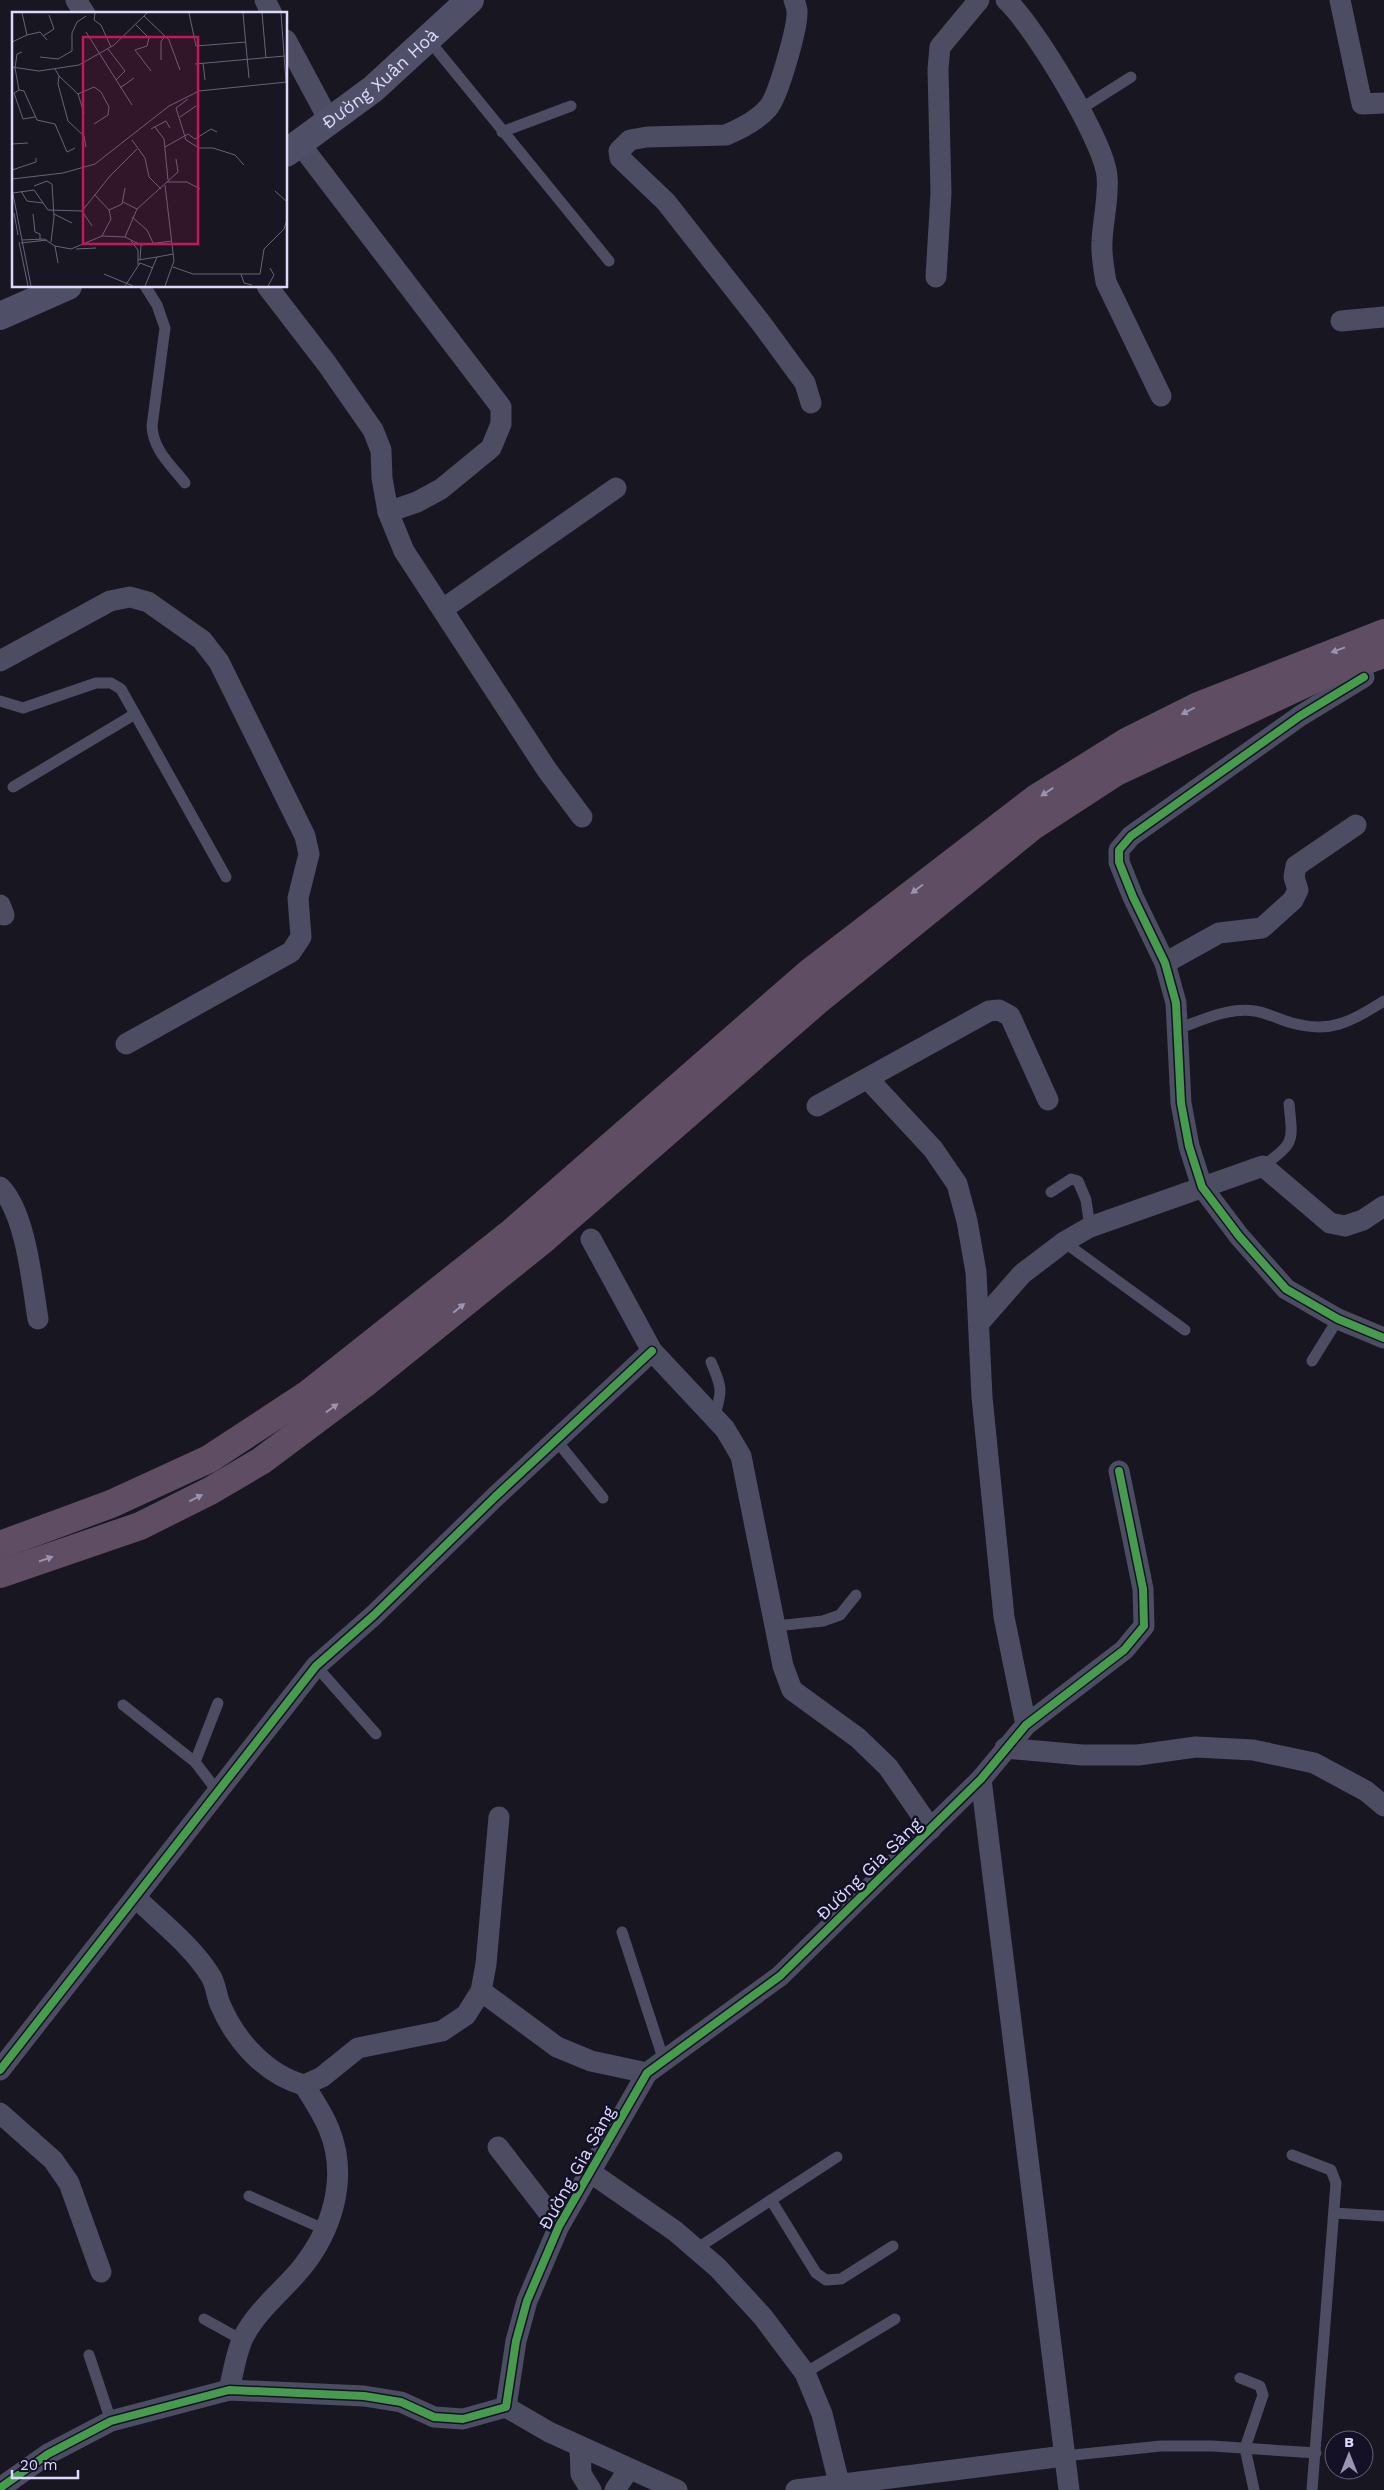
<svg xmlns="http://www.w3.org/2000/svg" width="1384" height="2490" font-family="'Work Sans',sans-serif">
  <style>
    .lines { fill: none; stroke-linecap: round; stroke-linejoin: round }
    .lane { stroke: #4c4c62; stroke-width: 11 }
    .street { stroke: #4c4c62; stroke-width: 21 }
    .secondary { stroke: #4f5067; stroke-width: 28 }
    .highway { stroke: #5e4d63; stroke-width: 28 }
    .cycleway-casing { stroke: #141126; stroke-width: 11 }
    .cycleway { stroke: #469c4c; stroke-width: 8 }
    .oneway { fill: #9c93b0 }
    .labels { text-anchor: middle; stroke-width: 5; stroke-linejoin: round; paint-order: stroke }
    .street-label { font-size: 18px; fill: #dbd9fc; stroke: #141126 }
    .inset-road { fill: none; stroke: #666479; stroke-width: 1 }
    .view { fill: #c2185b; fill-opacity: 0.15; stroke: #c2185b; stroke-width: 2.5 }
    .inset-edge { fill: none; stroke: #dbd9fc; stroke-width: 2.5 }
  </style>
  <rect width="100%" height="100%" fill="#181621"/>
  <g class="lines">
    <!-- lane -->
    <g class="lane">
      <polyline points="428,39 609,261"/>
      <polyline points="1079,110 1131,77"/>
      <polyline points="502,132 571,106"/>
      <path d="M 145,286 L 157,305 L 165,328 L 152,426 C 153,450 171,465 185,483"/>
      <polyline points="0,701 23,708 96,683 111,683 121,689 226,877"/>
      <polyline points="13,787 135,714"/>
      <path d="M 1178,1029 C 1202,1020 1229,1007 1255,1011 C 1268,1013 1280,1020 1292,1023 C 1332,1034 1351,1021 1384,1001"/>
      <path d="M 1263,1166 C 1295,1142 1293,1143 1289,1104"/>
      <polyline points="1051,1192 1071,1179 1078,1181 1086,1200 1090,1227"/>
      <polyline points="1064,1242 1185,1330"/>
      <polyline points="1312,1361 1338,1319"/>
      <path d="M 711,1362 C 722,1388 723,1390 714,1417"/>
      <polyline points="556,1440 603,1498"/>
      <polyline points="776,1626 823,1621 840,1615 856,1595"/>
      <polyline points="316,1666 376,1734"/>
      <polyline points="123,1705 195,1762 218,1792"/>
      <polyline points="195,1762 218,1703"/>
      <polyline points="622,1932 664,2061"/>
      <polyline points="1292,2155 1331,2170 1336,2183 1312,2490"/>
      <polyline points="249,2196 326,2230"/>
      <polyline points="771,2200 816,2273 826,2280 841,2279 893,2246"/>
      <polyline points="1334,2213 1384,2216"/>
      <polyline points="696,2249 837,2157"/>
      <polyline points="204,2319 242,2340"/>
      <polyline points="89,2355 111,2421"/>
      <polyline points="805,2373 895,2319"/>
      <polyline points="1240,2378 1260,2386 1263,2395 1245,2448 1254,2490"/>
      <polyline points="1064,2456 1161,2446 1212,2446 1316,2453"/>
    </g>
    <!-- street -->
    <g class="street">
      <polyline points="76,0 85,14"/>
      <polyline points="265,0 272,14"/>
      <path d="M 794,0 C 795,3 797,8 797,11 C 798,27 778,97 768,108 C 758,120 740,129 726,135 L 647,137 L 630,140 L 619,151 L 620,158 L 666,202 L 761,323 L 805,383 L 811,403"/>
      <path d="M 1006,0 C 1033,24 1104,141 1107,176 C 1109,198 1103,219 1102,241 C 1101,255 1104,269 1106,282 L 1161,396"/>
      <polyline points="1340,0 1362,104 1384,103"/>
      <polyline points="286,40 330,122"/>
      <polyline points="300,144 501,407 501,424 491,448 441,489 417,502 388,512"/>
      <polyline points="936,277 941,193 938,69 940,47 979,0"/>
      <polyline points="267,286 327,364 373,430 381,450 382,478 388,512 404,551 547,770 582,817"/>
      <polyline points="1341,321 1384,317"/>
      <polyline points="443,609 616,488"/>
      <polyline points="0,661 110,601 130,597 148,602 202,640 219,662 305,836 309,854 298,898 301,937 291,952 126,1044"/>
      <polyline points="1364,677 1300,716 1131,836 1119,850 1119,862 1133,897 1165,963 1176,1003 1181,1103 1189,1146 1202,1187 1239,1236 1286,1289 1338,1319 1384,1338"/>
      <polyline points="0,905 4,915"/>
      <polyline points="1165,963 1219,933 1262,928 1293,900 1298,890 1294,877 1296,866 1356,825"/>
      <polyline points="868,1079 933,1149 957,1184 967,1221 976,1272 982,1397 1004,1617 1026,1725"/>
      <polyline points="817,1106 989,1011 999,1010 1010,1016 1048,1100"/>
      <path d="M 0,1187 C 26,1213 32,1283 38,1319"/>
      <polyline points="591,1239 652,1351 725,1429 741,1456 783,1666 792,1690 858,1738 888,1767 931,1829"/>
      <polyline points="979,1323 1022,1274 1064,1242 1090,1227 1263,1166 1330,1223 1345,1226 1363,1220 1384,1206"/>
      <polyline points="1005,1748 1082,1755 1138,1755 1196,1747 1253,1750 1314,1763 1366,1791 1384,1806"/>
      <polyline points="981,1779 1069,2490"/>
      <path d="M 136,1898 C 161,1922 192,1946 210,1975 C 216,1983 216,1995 220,2004 C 235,2040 266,2075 304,2085 L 322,2077 L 358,2048 L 442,2031 L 466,2015 L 481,1991 L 486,1964 L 499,1817"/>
      <polyline points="481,1991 557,2047 591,2061 647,2073"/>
      <polyline points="0,2070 316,1666 374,1615 495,1497 652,1351"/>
      <polyline points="0,2113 53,2160 69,2183 101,2272"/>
      <polyline points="498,2147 559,2226"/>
      <polyline points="590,2172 675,2231 718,2268 763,2317 805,2373 822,2414 839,2483"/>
      <path d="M 229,2390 C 233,2374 236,2353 243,2338 C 256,2312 280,2293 299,2271 C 332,2232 349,2178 329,2129 C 323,2114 313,2099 304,2085"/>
      <polyline points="506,2407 549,2432 677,2490"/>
      <polyline points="580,2447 581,2474 591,2490"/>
      <polyline points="0,2488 48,2454 111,2421 229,2390 364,2396 401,2402 434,2417 463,2419 506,2407 516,2341 527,2301 559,2226 647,2073 780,1976 981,1779 1026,1725 1124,1650 1144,1626 1143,1589 1119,1471"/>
      <polyline points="615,2490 629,2469"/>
      <polyline points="796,2490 1064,2456"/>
    </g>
    <!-- secondary -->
    <g class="secondary">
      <path id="s1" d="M 286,153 L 373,89 L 470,0"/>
      <polyline points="0,316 68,286"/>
    </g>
    <!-- highway -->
    <g class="highway">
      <polyline points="0,1545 111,1504 209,1459 308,1394 511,1233 810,972 1035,799 1128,741 1198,706 1384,633"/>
      <polyline points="0,1574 140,1526 210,1491 261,1461 364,1384 544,1239 816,1002 1033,826 1116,772 1317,678 1384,654"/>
    </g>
    <!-- cycleway casing -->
    <g class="cycleway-casing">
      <g id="cycleway">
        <polyline points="1364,677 1300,716 1131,836 1119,850 1119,862 1133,897 1165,963 1176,1003 1181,1103 1189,1146 1202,1187 1239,1236 1286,1289 1338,1319 1384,1338"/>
        <polyline points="0,2070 316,1666 374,1615 495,1497 652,1351"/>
        <polyline points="0,2488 48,2454 111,2421 229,2390 364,2396 401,2402 434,2417 463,2419 506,2407 516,2341 527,2301 559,2226 647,2073 780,1976 981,1779 1026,1725 1124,1650 1144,1626 1143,1589 1119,1471"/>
      </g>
    </g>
    <!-- cycleway -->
    <use href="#cycleway" class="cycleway"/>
  </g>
  <!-- one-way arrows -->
  <defs><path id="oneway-solid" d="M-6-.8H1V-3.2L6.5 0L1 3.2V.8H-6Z" transform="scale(1.25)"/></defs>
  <g class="oneway">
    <use href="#oneway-solid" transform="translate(1338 650) rotate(160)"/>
    <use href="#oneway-solid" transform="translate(1188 711) rotate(153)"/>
    <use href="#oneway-solid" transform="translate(1047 792) rotate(147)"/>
    <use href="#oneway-solid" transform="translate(917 889) rotate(143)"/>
    <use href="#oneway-solid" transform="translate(459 1308) rotate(-39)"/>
    <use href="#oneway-solid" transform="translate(332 1408) rotate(-36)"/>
    <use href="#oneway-solid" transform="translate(196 1498) rotate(-27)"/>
    <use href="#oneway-solid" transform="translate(46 1559) rotate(-19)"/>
  </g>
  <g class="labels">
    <!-- street labels -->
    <g class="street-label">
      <text dy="6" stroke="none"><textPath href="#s1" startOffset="120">Đường Xuân Hoà</textPath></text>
      <text transform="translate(869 1869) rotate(-44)" y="6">Đường Gia Sàng</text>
      <text transform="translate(577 2168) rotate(-61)" y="6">Đường Gia Sàng</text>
    </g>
  </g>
  <!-- overview -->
  <g transform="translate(12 12)">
    <rect width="275" height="275" fill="#181621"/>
    <path class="inset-road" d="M 83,1 L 82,8 L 89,13 L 99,35M 177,1 L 184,34 L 234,30M 231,1 L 237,66M 250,1 L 254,46M 269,1 L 274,70M 132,4 L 157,28 L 168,58M 124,13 L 137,26 L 135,34 L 123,38 L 139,59M 74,20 L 120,93M 15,23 L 28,20 L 35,28M 31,24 L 42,17 L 37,3M 0,30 L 15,23 L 10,1M 96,37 L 113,59 L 104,68M 10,40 L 5,42 L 3,56 L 7,78 L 12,79 L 25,108 L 43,112 L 55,140 L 63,136M 28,45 L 46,47 L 60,39 L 60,21 L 65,10 L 74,4M 149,48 L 149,29 L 154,24M 191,51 L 193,68M 183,52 L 273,44M 0,55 L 27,59 L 67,53 L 102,33 L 135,1M 43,57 L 47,64 L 46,72 L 56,109 L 72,124 L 74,135M 47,64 L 66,82 L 82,75 L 89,80 L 97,95 L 96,103 L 82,112M 108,76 L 122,66M 7,78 L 2,81 L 11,107 L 23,105M 66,82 L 72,101M 176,87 L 164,96 L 174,128 L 187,136 L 201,136 L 223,143 L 232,153M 168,105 L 184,94M 143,115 L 152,127 L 156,168M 139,117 L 154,109 L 158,116M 120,128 L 133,146 L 137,165 L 149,177M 0,132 L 16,131M 153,135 L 176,122 L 183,127 L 199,117 L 205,120M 0,158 L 24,150 L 24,146M 0,167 L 51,161 L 83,152 L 157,94 L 187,79 L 275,70M 155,170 L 175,170 L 188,177M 153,173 L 162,249 L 153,274M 22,174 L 35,169 L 40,172 L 42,205 L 39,230M 0,177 L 19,274M 9,179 L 15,189 L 31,191M 263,179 L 275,190M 1,181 L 22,178 L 36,198 L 70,199 L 80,214M 83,183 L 97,198 L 110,192 L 113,176M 111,190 L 125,197M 70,199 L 98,164 L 125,137M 2,201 L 6,223M 21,202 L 23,220 L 28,222 L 28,227M 42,202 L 60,211M 120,205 L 135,218 L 141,231M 90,224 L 99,207 L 97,198M 113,225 L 129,233 L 160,229M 10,228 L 32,227 L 43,234 L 59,237 L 90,224 L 113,225 L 125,197 L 166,160 L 164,147M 119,229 L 126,238 L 126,253M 7,230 L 16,274M 9,231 L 35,228M 43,234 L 46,251M 64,237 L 84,236M 126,248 L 145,245M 128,248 L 129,233M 161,255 L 181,262 L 248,262 L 252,237 L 272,217 L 275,207M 92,262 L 121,274M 229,262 L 232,271 L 240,273M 113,274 L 128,251 L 141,256M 133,274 L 145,245 L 161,242M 256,274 L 262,263 L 258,256"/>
    <path class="view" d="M 71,25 L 186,25 L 186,232 L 71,232 Z"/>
    <rect width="275" height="275" class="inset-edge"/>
  </g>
  <!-- north arrow -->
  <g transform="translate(1349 2455)"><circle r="24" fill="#141126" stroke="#64617c"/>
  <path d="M0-4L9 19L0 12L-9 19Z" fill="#9795af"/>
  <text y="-8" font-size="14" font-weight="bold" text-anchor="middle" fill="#dbd9fc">B</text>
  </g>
  <!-- scale -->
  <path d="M12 2470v8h66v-8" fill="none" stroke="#dbd9fc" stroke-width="2.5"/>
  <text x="20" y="2470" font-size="15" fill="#dbd9fc" stroke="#141126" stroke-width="4" paint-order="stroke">20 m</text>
</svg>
